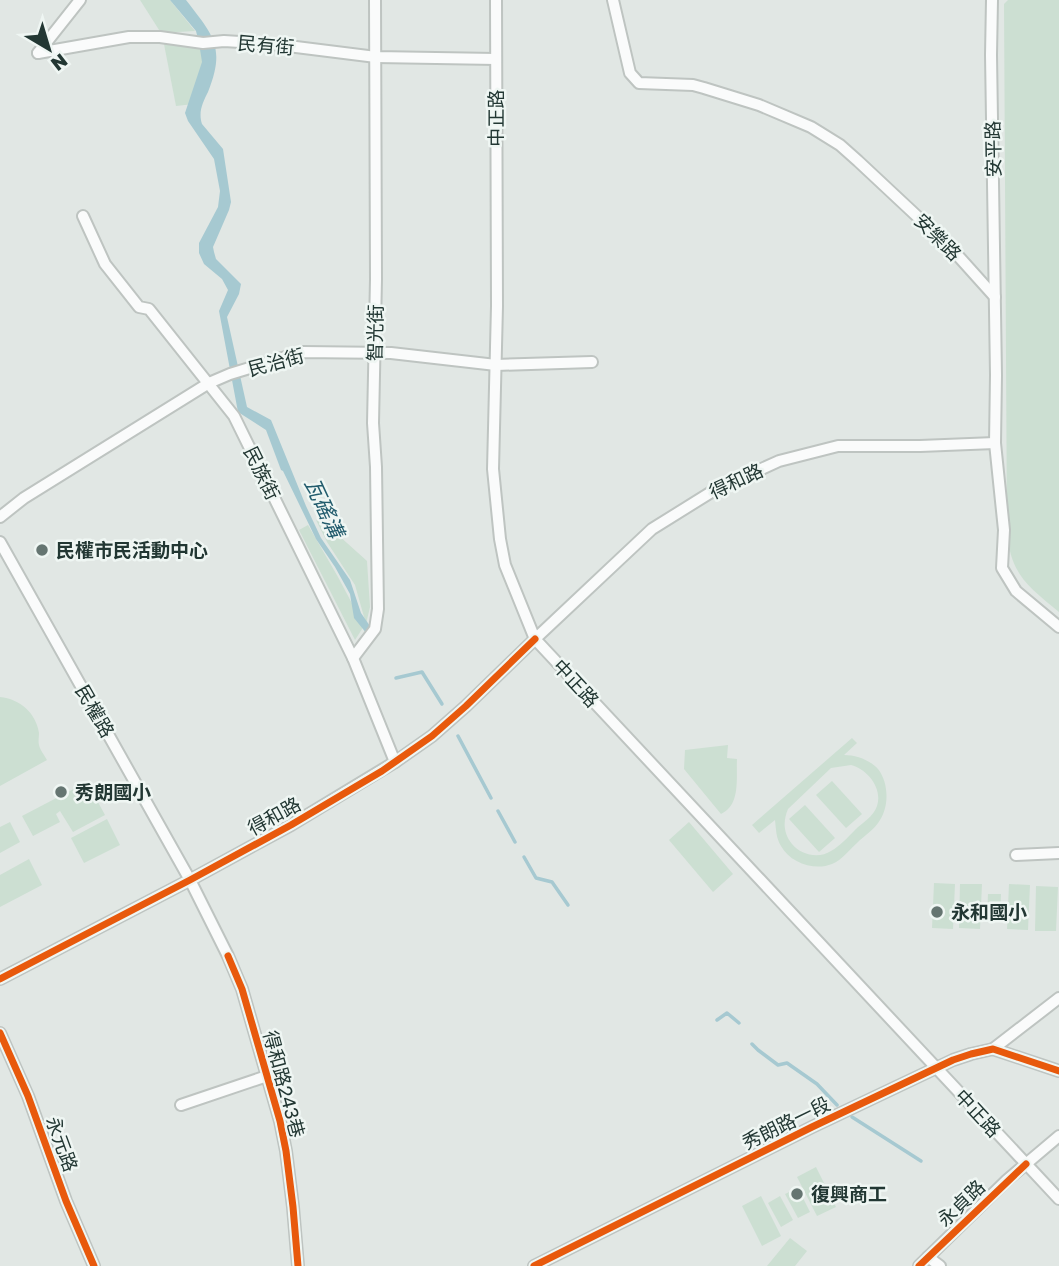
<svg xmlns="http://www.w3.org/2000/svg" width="1059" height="1266" font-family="'Golos Text','Noto Sans TC',sans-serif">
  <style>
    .green { fill: #ccdfd2; fill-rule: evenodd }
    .water { fill: #a6c9d1 }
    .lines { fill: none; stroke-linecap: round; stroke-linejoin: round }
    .stream { stroke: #a6c9d1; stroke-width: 3.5 }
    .minor-casing { stroke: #bec4c1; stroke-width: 14 }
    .minor { stroke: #fafbfb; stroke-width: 10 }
    .cycleway-casing { stroke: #eff6f3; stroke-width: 11 }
    .cycleway { stroke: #e8590c; stroke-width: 7 }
    .poi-dot { fill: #657571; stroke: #eff6f3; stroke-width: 2.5 }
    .labels { text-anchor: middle; stroke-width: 5; stroke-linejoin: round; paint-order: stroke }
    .street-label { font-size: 19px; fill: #223733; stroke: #eff6f3 }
    .poi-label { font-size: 19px; font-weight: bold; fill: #223733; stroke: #eff6f3; text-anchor: start }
    .water-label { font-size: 21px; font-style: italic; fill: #225c6d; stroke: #eff6f3 }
  </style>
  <rect width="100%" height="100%" fill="#e1e7e4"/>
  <!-- green -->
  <g class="green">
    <polygon points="140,0 170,0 195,31 161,33"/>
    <path d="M 1008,0 L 1059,0 L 1059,612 C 1028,586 1011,575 1007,533 L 1004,4 Z"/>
    <polygon points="163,39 205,42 204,79 194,104 176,106"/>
    <polygon points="316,520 327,525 367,561 370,607 366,624 355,585 327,542"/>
    <polygon points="308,525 338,577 364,626 355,640 299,530"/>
    <path d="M 0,697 C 20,699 36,713 39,733 C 39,737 38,741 39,745 C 40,750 45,756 47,760 L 0,786 Z"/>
    <path d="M 852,738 L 857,743 L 844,755 C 856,755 870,760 878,769 C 889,783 889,806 880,820 C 875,829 864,836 857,843 C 850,849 842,860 832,864 C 815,871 790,863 781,846 C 776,838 776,829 775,820 L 759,833 L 752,825 ZM 851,765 C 867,769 883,788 877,806 C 874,816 862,823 855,830 C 848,837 840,846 831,851 C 819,859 801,855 792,844 C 783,833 783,821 788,809 L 831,768 Z"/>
    <path d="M 728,745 L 727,758 L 737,759 C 736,778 741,805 721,814 L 684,769 L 685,750 Z"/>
    <polygon points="832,781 862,814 846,828 816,795"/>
    <polygon points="87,782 105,815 73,832 60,811 56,814 60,822 33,836 22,816"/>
    <polygon points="805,805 835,838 819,852 789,819"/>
    <polygon points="107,819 120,845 84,863 71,838"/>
    <polygon points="10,822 20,842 0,853 0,827"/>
    <polygon points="689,822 733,874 713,892 669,840"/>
    <polygon points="29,859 42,885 0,907 0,875"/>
    <polygon points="934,883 955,884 953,929 932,928"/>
    <polygon points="960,884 982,884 980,929 959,928"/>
    <polygon points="1009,884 1030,885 1028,930 1007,929"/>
    <polygon points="1036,886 1058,887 1056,931 1035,931"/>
    <polygon points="988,894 1001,894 1000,919 987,919"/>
    <polygon points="816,1167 836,1207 817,1216 797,1177"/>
    <polygon points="798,1188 810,1212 798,1218 785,1194"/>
    <polygon points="761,1196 781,1236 762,1246 742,1206"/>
    <polygon points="780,1196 793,1220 781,1227 768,1203"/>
    <polygon points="790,1238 807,1251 795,1266 767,1266"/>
  </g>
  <!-- water -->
  <path class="water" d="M 170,0 L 186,0 C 213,35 226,47 208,92 C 203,102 198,112 202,124 L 223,149 L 231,202 L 229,210 L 213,247 L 214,252 L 216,259 L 241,284 L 239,294 L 227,317 L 247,407 L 271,420 L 306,506 L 321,538 L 350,580 L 361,613 L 372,629 L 367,634 L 354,618 L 350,594 L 335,567 L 316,539 L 283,471 L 281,470 L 266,430 L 238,412 L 219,311 L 228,290 L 222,279 L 204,264 L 199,253 L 199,243 L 218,207 L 220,191 L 214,159 L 188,121 L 185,113 L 202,62 L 199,43 L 196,31 Z"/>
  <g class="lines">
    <!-- stream -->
    <g class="stream">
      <polyline points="396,678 422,672 442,704"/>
      <polyline points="458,736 491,798"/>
      <polyline points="498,811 515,842"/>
      <polyline points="524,857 536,878 552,882 568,905"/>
      <polyline points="717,1020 727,1013 739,1023"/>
      <polyline points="752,1044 758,1050 778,1065 787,1063 817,1084 837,1105"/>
      <polyline points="852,1117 921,1161"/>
    </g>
    <!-- minor casing -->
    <g class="minor-casing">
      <g id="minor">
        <polyline points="496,0 497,306 493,469 500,539 505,565 535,639 1059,1199"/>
        <polyline points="613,0 630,73 639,83 693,85 704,88 759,105 811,127 840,145 858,161 951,248 995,297"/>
        <polyline points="992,0 991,55 996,375 995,443 1004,530 1002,568 1016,591 1059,627"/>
        <polyline points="38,53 129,37 160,37 203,43 224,41 272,44 376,57 496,59"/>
        <polyline points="38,53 80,0"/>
        <polyline points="83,216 105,264 139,307 149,309 234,416 353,658 395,762"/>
        <polyline points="0,517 24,498 209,383 230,374 302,352 391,353 496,365 592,362"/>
        <polyline points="0,542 190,880 228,956 242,989 280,1121 286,1151 293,1207 298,1266"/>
        <polyline points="353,658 375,629 378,609 376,467 373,423 376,279 375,0"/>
        <polyline points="1016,855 1059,853"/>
        <polyline points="0,979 190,880 291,825 395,762 432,736 466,706 535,639 652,529 713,491 779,461 838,446 920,446 995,443"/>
        <polyline points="0,1033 28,1096 66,1201 94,1266"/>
        <polyline points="993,1049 1059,998"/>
        <polyline points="181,1105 267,1076"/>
        <polyline points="928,1257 940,1266"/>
        <polyline points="534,1266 812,1127 953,1060 971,1054 993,1049 1059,1071"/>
        <polyline points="919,1266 1007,1180 1059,1136"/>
      </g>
    </g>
    <!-- minor -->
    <use href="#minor" class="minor"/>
    <!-- cycleway casing -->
    <g class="cycleway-casing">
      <g id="cycleway">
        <polyline points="228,956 242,989 280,1121 286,1151 293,1207 298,1266"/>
        <polyline points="0,979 190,880 291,825 382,771 432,736 466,706 535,639"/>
        <polyline points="0,1033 28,1096 66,1201 94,1266"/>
        <polyline points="534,1266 812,1127 953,1060 971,1054 993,1049 1059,1071"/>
        <polyline points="919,1266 1026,1164"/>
      </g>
    </g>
    <!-- cycleway -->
    <use href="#cycleway" class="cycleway"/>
  </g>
  <!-- markers -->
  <g class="poi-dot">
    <circle cx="42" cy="550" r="7"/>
    <circle cx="61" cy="792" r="7"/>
    <circle cx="937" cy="912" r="7"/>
    <circle cx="797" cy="1194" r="7"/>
  </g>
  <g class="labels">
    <!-- street labels -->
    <g class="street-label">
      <text transform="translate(266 45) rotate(5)" y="7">民有街</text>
      <text transform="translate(496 118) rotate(-90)" y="7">中正路</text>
      <text transform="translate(993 149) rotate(-91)" y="7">安平路</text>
      <text transform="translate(938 237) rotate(45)" y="7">安樂路</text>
      <text transform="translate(375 333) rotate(-89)" y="7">智光街</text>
      <text transform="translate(276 362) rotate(-15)" y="7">民治街</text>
      <text transform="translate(262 473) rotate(64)" y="7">民族街</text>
      <text transform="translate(736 481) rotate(-25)" y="7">得和路</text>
      <text transform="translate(576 683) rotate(47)" y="7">中正路</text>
      <text transform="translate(95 711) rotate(60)" y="7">民權路</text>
      <text transform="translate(274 816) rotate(-29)" y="7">得和路</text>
      <text transform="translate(284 1084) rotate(75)" y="7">得和路243巷</text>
      <text transform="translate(978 1113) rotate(47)" y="7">中正路</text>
      <text transform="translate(786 1123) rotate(-26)" y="7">秀朗路一段</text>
      <text transform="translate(62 1144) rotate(70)" y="7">永元路</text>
      <text transform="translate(961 1203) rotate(-44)" y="7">永貞路</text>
    </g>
    <!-- poi labels -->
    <g class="poi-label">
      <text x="56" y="557">民權市民活動中心</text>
      <text x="75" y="799">秀朗國小</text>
      <text x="951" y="919">永和國小</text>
      <text x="811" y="1201">復興商工</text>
    </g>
    <!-- water labels -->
    <g class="water-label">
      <text transform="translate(324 508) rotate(65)" y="7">瓦磘溝</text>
    </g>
  </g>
  <!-- north arrow -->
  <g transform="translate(49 49) rotate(142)" stroke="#eff6f3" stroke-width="5" paint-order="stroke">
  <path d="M0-5L12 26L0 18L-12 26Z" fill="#223733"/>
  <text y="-10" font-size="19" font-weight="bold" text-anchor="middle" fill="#223733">N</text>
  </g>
</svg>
